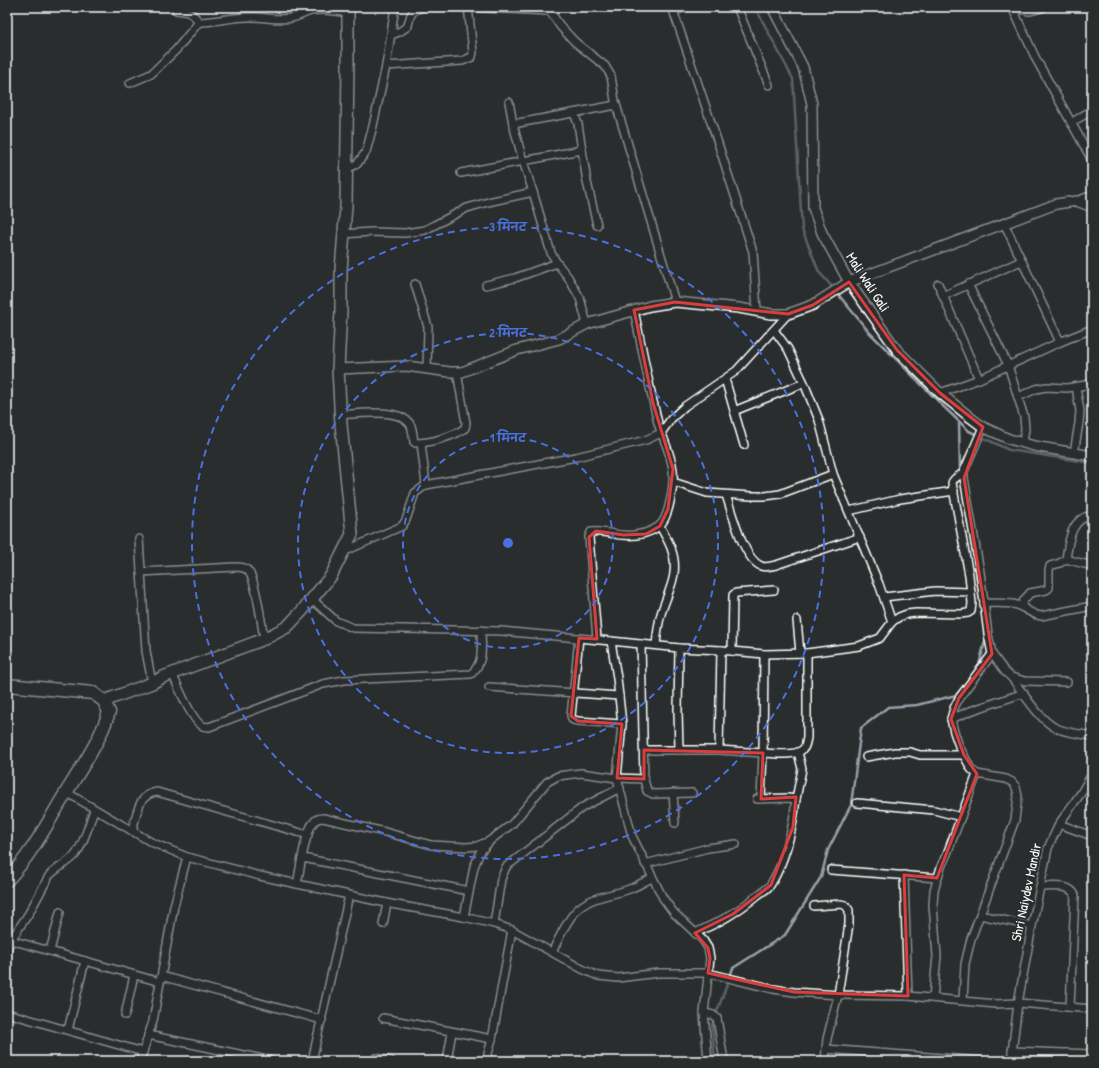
<svg xmlns="http://www.w3.org/2000/svg" width="1099" height="1068" font-family="'Patrick Hand','Playpen Sans Deva',sans-serif">
  <style>
    .lines { fill: none; stroke-linecap: round; stroke-linejoin: round }
    .stream { stroke: #96a1aa; stroke-width: 2.5 }
    .minor-casing { stroke: #fff; stroke-width: 10 }
    .tertiary-casing { stroke: #fff; stroke-width: 12 }
    .primary-casing { stroke: #fff; stroke-width: 14 }
    .trunk-casing { stroke: #fff; stroke-width: 15 }
    .minor { stroke: #2a2d2e; stroke-width: 7 }
    .tertiary { stroke: #2a2d2e; stroke-width: 9 }
    .primary { stroke: #2a2d2e; stroke-width: 11 }
    .trunk { stroke: #2a2d2e; stroke-width: 12 }
    .marked { fill: none; stroke: #da3e3e; stroke-width: 3; stroke-linejoin: round }
    .ring { fill: none; stroke: #4a71e0; stroke-width: 2; stroke-dasharray: 7 5 }
    .labels { text-anchor: middle; stroke-width: 4; stroke-linejoin: round; paint-order: stroke }
    .street-label { font-size: 14px; fill: #fff; stroke: #2a2d2e }
    .centre { fill: #4a71e0; stroke: #2a2d2e; stroke-width: 2 }
    .ring-label { font-size: 12px; text-anchor: middle; font-weight: bold; fill: #4a71e0; stroke: #2a2d2e; stroke-width: 4; stroke-linejoin: round; paint-order: stroke }
  </style>
  <rect width="100%" height="100%" fill="#2a2d2e"/>
  <filter id="ink" filterUnits="userSpaceOnUse"><feTurbulence type="fractalNoise" baseFrequency=".025" numOctaves="2"/><feDisplacementMap in="SourceGraphic" scale="8" xChannelSelector="R" yChannelSelector="G"/><feConvolveMatrix kernelMatrix="1 2 1 2 8 2 1 2 1" color-interpolation-filters="sRGB"/></filter>
  <g filter="url(#ink)">
    <g class="lines">
      <!-- stream -->
      <g class="stream">
        <polyline points="755,7 793,79 802,229 819,272 834,289"/>
        <polyline points="837,293 869,332 946,409 969,431 1009,450 1092,463"/>
        <polyline points="959,422 960,472"/>
        <polyline points="961,477 980,597"/>
        <polyline points="978,669 986,637"/>
        <polyline points="715,1061 712,1025 733,968 785,935 821,877 828,850 851,805 861,728 888,707 917,705 956,695 965,685"/>
      </g>
      <!-- minor casing -->
      <g class="minor-casing">
        <g id="minor">
          <path d="M 175,7 L 176,10 C 188,12 191,11 199,22"/>
          <polyline points="465,7 548,11"/>
          <polyline points="547,7 560,26 575,42 605,66 611,76 615,101 675,302"/>
          <polyline points="672,7 717,140 753,252 757,311"/>
          <polyline points="737,7 769,85"/>
          <polyline points="1012,7 1036,59 1092,160"/>
          <polyline points="674,11 686,7"/>
          <path d="M 199,22 C 215,22 232,17 248,17 C 263,16 276,21 291,18 C 298,17 304,13 311,11 C 323,8 336,11 348,13"/>
          <path d="M 391,35 L 399,32 L 408,26 C 410,15 411,10 423,7"/>
          <polyline points="386,66 462,61 472,57 473,52 468,7"/>
          <polyline points="130,83 151,74 176,50 199,22"/>
          <polyline points="509,102 513,124"/>
          <polyline points="574,113 578,124 587,182 597,225"/>
          <polyline points="1071,123 1092,110"/>
          <polyline points="346,169 357,164 366,152 373,126 386,66 395,7"/>
          <polyline points="461,173 581,150"/>
          <polyline points="533,192 551,253 557,263 568,277 580,298 587,324"/>
          <polyline points="1077,201 1092,195"/>
          <polyline points="343,234 371,232 405,233 425,230 467,208 488,202 533,192 523,161 513,124 616,105"/>
          <polyline points="415,284 428,327 427,369"/>
          <polyline points="938,284 979,379"/>
          <polyline points="968,284 1008,365 1024,417 1025,429 1023,442"/>
          <polyline points="486,285 515,278 557,263"/>
          <polyline points="943,296 1021,261"/>
          <polyline points="774,330 788,349 804,383 819,420 833,474 879,584 892,622"/>
          <polyline points="1060,342 1092,329"/>
          <polyline points="725,379 744,445"/>
          <polyline points="940,393 979,379 1060,342 1004,223"/>
          <polyline points="1018,397 1036,389 1046,387 1067,388 1092,384"/>
          <polyline points="734,411 804,383"/>
          <path d="M 340,415 C 357,414 402,407 411,426 C 413,431 413,437 414,442 L 416,443 C 430,443 455,436 465,428 L 466,423 L 457,372"/>
          <polyline points="421,443 426,485"/>
          <polyline points="1074,453 1079,423 1080,411 1076,387"/>
          <polyline points="964,471 964,478 980,572 988,634 992,654 1005,672 1011,677 1025,681 1067,682"/>
          <polyline points="673,482 707,493 751,496 765,496 780,494 833,474"/>
          <path d="M 726,495 C 732,512 743,559 761,566 C 766,568 771,566 776,565 L 860,537"/>
          <polyline points="849,511 900,499 954,491"/>
          <polyline points="139,539 146,651 152,683"/>
          <polyline points="343,552 402,526 406,520 415,493 426,485 576,457 646,440 661,433 671,419 685,406 736,371 788,314"/>
          <polyline points="1066,559 1092,566"/>
          <path d="M 141,572 L 235,567 C 240,567 246,567 249,572 C 256,581 262,626 264,639"/>
          <polyline points="884,597 935,591 971,592"/>
          <path d="M 312,599 L 336,621 L 353,628 L 501,631 L 611,641 L 679,648 L 721,650 L 764,654 L 807,653 L 859,646 L 880,638 L 892,622 L 899,617 L 907,614 L 916,613 L 961,614 L 968,613 L 971,611 L 972,603 L 969,575 L 952,483 C 954,476 961,477 964,471 L 983,427"/>
          <path d="M 984,603 C 995,604 1007,602 1017,605 C 1026,608 1030,614 1041,616 L 1092,606"/>
          <path d="M 1021,607 L 1024,600 L 1030,593 L 1046,590 L 1049,588 L 1049,570 L 1050,566 L 1060,563 L 1066,559 C 1069,541 1070,519 1092,515"/>
          <polyline points="797,620 800,653"/>
          <polyline points="579,638 571,716 573,720 578,721 622,724"/>
          <path d="M 597,639 L 589,537 L 591,532 C 597,531 602,532 609,533 C 626,537 643,537 658,527 C 670,519 674,483 673,470 C 671,453 663,439 658,423 C 649,386 642,348 634,310"/>
          <polyline points="611,641 617,678 622,724 617,778 632,836 663,898 674,913 703,940 708,948 710,958 704,1013 708,1061"/>
          <path d="M 656,645 C 657,635 658,624 661,614 C 667,593 680,575 672,551 C 670,543 664,534 660,526"/>
          <polyline points="732,651 733,595 736,593 774,590"/>
          <path d="M 172,673 C 177,684 192,722 203,726 C 205,727 207,726 209,727 L 323,684 L 344,680 L 471,674 C 485,662 481,646 481,630"/>
          <path d="M 1011,677 C 1022,691 1040,721 1056,728 C 1067,733 1080,734 1092,736"/>
          <polyline points="489,687 619,696"/>
          <polyline points="951,719 973,710 1024,693"/>
          <polyline points="644,750 719,750 763,753 764,654"/>
          <polyline points="679,750 678,711 679,648"/>
          <polyline points="719,750 721,650"/>
          <polyline points="866,757 895,752 910,752 920,755 964,755"/>
          <polyline points="644,779 647,791 653,794 692,793"/>
          <polyline points="66,792 151,842 187,857 260,876 391,904 464,917 494,924 512,930 582,969 598,976 618,978 658,973 708,973 773,989 794,992 838,995 908,996 996,1004 1018,1003 1092,1009"/>
          <polyline points="673,793 675,823"/>
          <path d="M 761,799 L 763,753 C 773,753 796,757 803,749 C 806,747 806,741 807,738 L 807,653"/>
          <polyline points="796,799 802,769 798,752"/>
          <polyline points="857,803 934,810 961,817"/>
          <polyline points="1059,824 1092,836"/>
          <path d="M 132,831 C 137,816 137,794 157,792 L 308,835"/>
          <polyline points="303,858 469,891"/>
          <polyline points="645,864 708,848 736,844"/>
          <polyline points="831,870 937,878"/>
          <polyline points="904,875 908,996"/>
          <path d="M 297,884 C 300,871 305,830 314,822 C 316,819 320,818 323,818 L 385,832 L 431,845 L 467,847 L 477,846 L 489,841"/>
          <path d="M 1040,887 C 1051,887 1069,883 1075,895 L 1070,1007"/>
          <polyline points="814,906 841,904 845,905 849,910 849,924 838,995 827,1039 825,1061"/>
          <polyline points="980,915 1032,926"/>
          <polyline points="464,917 474,867 480,852 492,839 512,824 547,782 558,776 581,773 617,778 644,779 641,644"/>
          <polyline points="383,924 387,903"/>
          <polyline points="494,924 501,879 506,867 583,807 620,788"/>
          <path d="M 695,933 C 720,922 736,913 758,895 C 762,892 769,888 771,884 C 787,858 793,828 796,799 L 788,798 L 757,799"/>
          <polyline points="7,939 160,982"/>
          <path d="M 7,949 L 11,940 L 29,913 L 49,876 C 57,867 69,863 76,854 C 85,841 89,824 94,810"/>
          <polyline points="50,951 60,912"/>
          <path d="M 552,952 C 559,939 565,923 575,912 C 590,895 613,896 632,888 C 639,885 645,881 652,878"/>
          <polyline points="161,976 322,1020"/>
          <polyline points="933,998 937,956 933,905 934,890 941,867 947,854 977,774"/>
          <polyline points="963,1000 965,964 971,939 1015,820 1018,796 1016,787 1012,782 1006,779 977,774 971,769 959,746 954,732 951,719 954,708 959,698 992,654"/>
          <polyline points="7,1013 143,1052"/>
          <polyline points="704,1013 713,1015 717,1018 724,1061"/>
          <polyline points="125,1015 134,975"/>
          <polyline points="383,1018 492,1039"/>
          <polyline points="68,1030 85,961"/>
          <polyline points="148,1035 272,1061"/>
          <polyline points="826,1049 982,1061"/>
          <polyline points="1012,1051 1092,1054"/>
          <polyline points="376,1058 391,1061"/>
          <polyline points="765,1060 768,1061"/>
          <polyline points="140,1061 153,1021 174,906 187,857"/>
          <polyline points="312,1061 349,895"/>
          <polyline points="447,1061 452,1032"/>
          <polyline points="486,1061 492,1039 512,930"/>
          <polyline points="1011,1061 1018,1003 1032,926 1048,848 1059,824 1081,793 1092,774"/>
        </g>
      </g>
      <!-- tertiary casing -->
      <g class="tertiary-casing">
        <g id="tertiary">
          <polyline points="772,7 803,67 812,104 813,208 822,233 849,282 897,350 940,393 971,418 983,427 1009,439 1034,446 1092,456"/>
          <polyline points="1013,7 1030,10 1042,7"/>
          <polyline points="338,369 406,366 450,372 462,372 517,350 559,339 587,324 650,306 675,302 739,308 771,314 788,314 813,305 849,282 1056,204 1077,201 1092,207"/>
        </g>
      </g>
      <!-- primary casing -->
      <g class="primary-casing">
        <polyline id="primary" points="104,701 152,683 163,677 264,639 287,627 302,611 331,576 352,534 341,424 338,369 341,310 341,270 346,206 348,66 348,7"/>
      </g>
      <!-- trunk casing -->
      <g class="trunk-casing">
        <path id="trunk" d="M 7,685 L 93,693 L 104,701 L 109,712 C 100,741 83,765 67,791 C 48,822 32,854 7,880"/>
      </g>
      <!-- minor -->
      <use href="#minor" class="minor"/>
      <!-- tertiary -->
      <use href="#tertiary" class="tertiary"/>
      <!-- primary -->
      <use href="#primary" class="primary"/>
      <!-- trunk -->
      <use href="#trunk" class="trunk"/>
    </g>
  </g>
  <!-- marked area -->
  <path d="M0 0H1099V1068H0ZM 849,282 L 897,350 L 940,393 L 983,427 L 964,478 L 992,654 L 959,698 L 951,719 L 964,755 L 977,774 L 937,878 L 904,875 L 908,996 L 794,992 L 708,973 L 710,958 L 708,948 L 695,933 L 733,914 L 771,885 L 793,827 L 796,797 L 761,799 L 763,753 L 644,750 L 644,779 L 617,778 L 622,724 L 578,721 L 571,716 L 579,638 L 597,639 L 589,537 L 596,531 L 624,535 L 646,534 L 660,526 L 668,509 L 673,469 L 653,403 L 634,310 L 675,302 L 788,314 L 813,305 Z" fill="#2a2d2e" fill-opacity=".55" fill-rule="evenodd"/>
  <path class="marked" d="M 849,282 L 897,350 L 940,393 L 983,427 L 964,478 L 992,654 L 959,698 L 951,719 L 964,755 L 977,774 L 937,878 L 904,875 L 908,996 L 794,992 L 708,973 L 710,958 L 708,948 L 695,933 L 733,914 L 771,885 L 793,827 L 796,797 L 761,799 L 763,753 L 644,750 L 644,779 L 617,778 L 622,724 L 578,721 L 571,716 L 579,638 L 597,639 L 589,537 L 596,531 L 624,535 L 646,534 L 660,526 L 668,509 L 673,469 L 653,403 L 634,310 L 675,302 L 788,314 L 813,305 Z"/>
  <!-- distance rings -->
  <g class="ring">
    <circle cx="508" cy="543" r="105"/>
    <circle cx="508" cy="543" r="210"/>
    <circle cx="508" cy="543" r="316"/>
  </g>
  <g class="labels">
    <!-- street labels -->
    <g class="street-label">
      <text transform="translate(868 282) rotate(57)" y="5">Mali Wali Gali</text>
      <text transform="translate(1026 892) rotate(-78)" y="5">Shri Naiydev Mandir</text>
    </g>
  </g>
  <circle cx="508" cy="543" r="6" class="centre"/>
  <g class="ring-label">
    <text x="508" y="231">3 मिनट</text>
    <text x="508" y="337">2 मिनट</text>
    <text x="508" y="442">1 मिनट</text>
  </g>
  <!-- margin -->
  <rect width="1099" height="1068" fill="none" stroke="#2a2d2e" stroke-width="24"/>
  <rect x="12" y="12" width="1075" height="1044" fill="none" stroke="#fff" stroke-width="1.5" filter="url(#ink)"/>
</svg>
